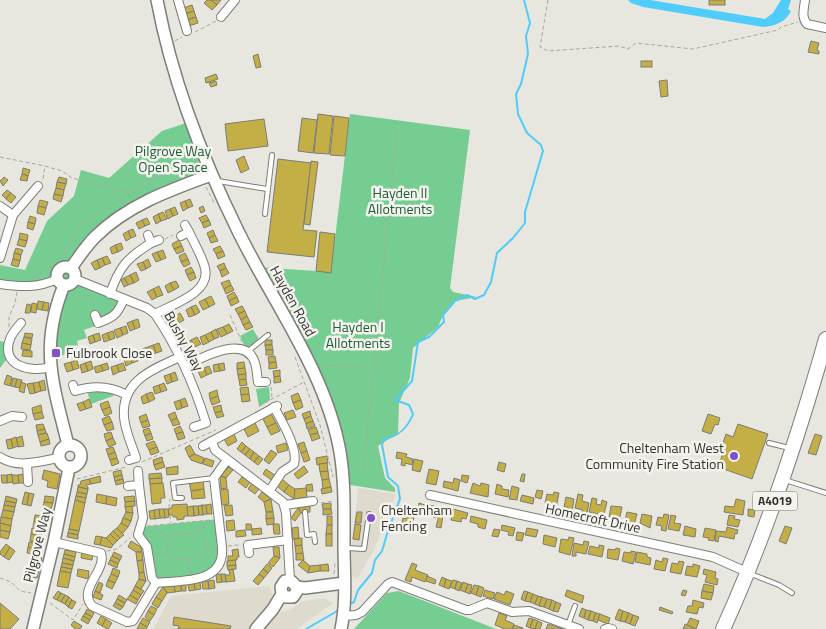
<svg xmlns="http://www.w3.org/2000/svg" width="826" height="629" font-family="'Titillium Web',sans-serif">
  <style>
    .built { fill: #dedbce }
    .green { fill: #75cd91 }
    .water { fill: #50ccfa }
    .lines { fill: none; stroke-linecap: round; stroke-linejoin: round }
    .stream { stroke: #50ccfa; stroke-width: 2 }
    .building { fill: #c3af46; stroke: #7d7c76 }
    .lane-casing { stroke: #7e7d78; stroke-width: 6 }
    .street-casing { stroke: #7e7d78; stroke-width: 10 }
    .secondary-casing { stroke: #7e7d78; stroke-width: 14 }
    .highway-casing { stroke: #7e7d78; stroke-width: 16 }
    .path { stroke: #a8a8a2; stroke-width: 1; stroke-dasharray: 4 2.5; stroke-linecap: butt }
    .lane { stroke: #fff; stroke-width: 4 }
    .street { stroke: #fff; stroke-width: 8 }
    .secondary { stroke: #fff; stroke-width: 11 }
    .highway { stroke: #fff; stroke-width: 14 }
    .poi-dot { fill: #8151c9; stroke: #f4f3ed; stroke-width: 2 }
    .labels { text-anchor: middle; stroke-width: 5; stroke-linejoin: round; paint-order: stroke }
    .shield { fill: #f4f3ed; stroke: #6c6c69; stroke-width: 1 }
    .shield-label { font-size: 12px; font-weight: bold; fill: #323230 }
    .park-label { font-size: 14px; fill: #1b5e36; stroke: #f4f3ed }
    .street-label { font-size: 14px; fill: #323230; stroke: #f4f3ed }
    .poi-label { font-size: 14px; fill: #323230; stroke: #f4f3ed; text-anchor: start }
  </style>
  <rect width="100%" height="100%" fill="#e7e6df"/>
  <!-- built -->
  <g class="built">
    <polygon points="358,488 396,494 373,552 357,579 352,576 352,542"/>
    <polygon points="269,586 280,612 291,610 301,602 325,598 333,603 297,629 153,629 171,596"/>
  </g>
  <!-- green -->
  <g class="green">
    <polygon points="350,114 470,130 450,288 453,292 477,297 455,301 443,315 438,327 413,348 410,378 399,403 398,433 378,446 385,478 395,488 395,492 344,484 331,418 256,267 331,272"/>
    <polygon points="192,121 211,175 107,225 74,271 75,276 124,299 118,312 95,326 84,330 87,338 77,341 78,345 72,346 72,349 66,351 66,354 50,360 60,283 59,282 0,284 0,265 25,270 47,221 74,196 81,170 109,178 162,131"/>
    <polygon points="253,329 260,341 247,352 240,336"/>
    <polygon points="0,341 9,343 10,355 0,368"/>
    <polygon points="269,387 270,400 259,407 256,389"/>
    <polygon points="86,388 117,390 113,396 91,404"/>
    <polygon points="219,519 222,547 211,574 156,583 139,531 141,527"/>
    <polygon points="399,591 496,629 354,629 387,593"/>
  </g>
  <!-- water -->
  <path class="water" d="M 628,0 L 650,0 L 765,19 L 773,13 L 781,0 L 791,0 L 788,9 L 791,11 C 786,22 775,26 763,27 L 643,7 L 631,3 Z"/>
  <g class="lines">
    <!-- stream -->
    <g class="stream">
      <path d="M 350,604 L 354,602 L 358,590 L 372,573 L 375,560 L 382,551 L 388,531 L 400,499 L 398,486 L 388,477 L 382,445 L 384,439 C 398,437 408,427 413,414 L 409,405 L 395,400 L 412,381 L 418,342 L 429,337 L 444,322 L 443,315 L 455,301 L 467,295 L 475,299 L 484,295 L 491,282 L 497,253 L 513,238 L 525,223 L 525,212 L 543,151 L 541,145 L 527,133 L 518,114 L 516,94 L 521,84 L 528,54 L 526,36 L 530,23 L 524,0"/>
      <polyline points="306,629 339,610"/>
    </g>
  </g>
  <!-- building -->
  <g class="building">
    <polygon points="207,0 211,0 217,5 212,10 204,3"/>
    <polygon points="211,0 221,0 217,5"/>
    <rect x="709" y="0" width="16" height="5"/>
    <polygon points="192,5 194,11 185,14 183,8"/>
    <polygon points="194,11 196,17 187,20 185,14"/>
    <polygon points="196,17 198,23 189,26 187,20"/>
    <polygon points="811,41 819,43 817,50 819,51 819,54 808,52"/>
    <polygon points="258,54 261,67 256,68 253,56"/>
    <rect x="641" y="61" width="11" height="6"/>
    <polygon points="216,74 218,79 206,83 205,78"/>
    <polygon points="667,80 668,96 661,97 659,81"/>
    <polygon points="216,81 217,85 211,87 209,83"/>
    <polygon points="318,114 333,116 329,154 314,153"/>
    <polygon points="334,116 349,118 345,156 330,155"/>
    <polygon points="302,118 317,120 313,153 298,151"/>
    <polygon points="264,119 268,146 228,151 225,124"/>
    <polygon points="244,156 249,169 241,173 236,160"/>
    <polygon points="278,159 311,163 303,230 317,231 314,257 267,252"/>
    <polygon points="311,161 318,162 310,225 304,224"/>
    <polygon points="23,168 30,170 28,176 22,174"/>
    <polygon points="22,174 28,176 27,181 20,180"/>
    <polygon points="4,177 8,180 3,186 0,181"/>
    <polygon points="59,177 67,179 66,184 57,182"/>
    <polygon points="57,182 66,184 64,190 56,188"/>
    <polygon points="56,188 64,190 63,196 54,194"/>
    <polygon points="7,190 11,193 6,199 2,195"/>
    <polygon points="11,193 16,197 11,203 6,199"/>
    <polygon points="54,194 63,196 61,202 53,199"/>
    <polygon points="190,199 193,206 188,208 185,201"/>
    <polygon points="40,200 48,202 46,208 38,206"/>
    <polygon points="185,201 188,208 183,211 180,203"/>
    <polygon points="38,206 46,208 44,215 37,213"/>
    <polygon points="203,206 205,211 201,213 199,208"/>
    <polygon points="175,207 178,214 173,216 170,209"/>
    <polygon points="170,209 173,216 168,219 165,211"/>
    <polygon points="163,212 167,219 161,221 158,214"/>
    <polygon points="158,214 161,221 156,224 153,217"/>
    <polygon points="206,215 209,220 202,223 199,218"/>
    <polygon points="30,216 36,218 35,224 28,222"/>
    <polygon points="147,218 150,224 145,226 142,220"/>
    <polygon points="142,220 145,226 139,229 136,223"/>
    <polygon points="209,220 211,225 204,228 202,223"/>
    <polygon points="28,222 35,224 33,230 27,228"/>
    <polygon points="133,229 136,236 131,238 128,231"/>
    <polygon points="213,230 215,235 209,238 207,233"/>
    <polygon points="128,231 131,238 126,241 123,234"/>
    <polygon points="320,232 335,234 331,273 316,271"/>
    <polygon points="20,233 28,235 27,241 19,239"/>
    <polygon points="215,235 218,241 211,243 209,238"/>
    <polygon points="19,239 27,241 25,247 17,245"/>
    <polygon points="179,240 182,246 174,249 172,244"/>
    <polygon points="121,243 123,249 118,252 115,245"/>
    <polygon points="115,245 118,252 112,254 110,248"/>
    <polygon points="182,246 184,251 177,254 174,249"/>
    <polygon points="220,246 223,251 216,254 213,249"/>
    <polygon points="16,248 23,250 21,255 14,253"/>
    <polygon points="163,250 166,258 161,260 157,252"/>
    <polygon points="223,251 225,256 218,259 216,254"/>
    <polygon points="157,252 161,260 156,262 152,254"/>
    <polygon points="14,253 21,255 20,261 13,259"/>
    <polygon points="185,253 188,259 181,262 179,256"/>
    <polygon points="107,256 111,263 105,265 102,258"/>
    <polygon points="102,258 105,265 100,268 97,260"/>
    <polygon points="13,259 20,261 18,267 11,265"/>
    <polygon points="148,259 151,266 146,269 143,262"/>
    <polygon points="188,259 190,264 184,267 181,262"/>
    <polygon points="97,260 100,268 95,270 91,263"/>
    <polygon points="143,262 146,269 141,271 137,264"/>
    <polygon points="224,263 226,268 220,271 217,266"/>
    <polygon points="191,267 194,272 187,275 185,270"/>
    <polygon points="226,268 229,273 222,277 220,271"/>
    <polygon points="136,272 139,280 134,283 130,275"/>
    <polygon points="194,272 196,278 190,281 187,275"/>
    <polygon points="130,275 134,283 128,285 124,278"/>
    <polygon points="124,278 128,285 124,287 121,280"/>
    <polygon points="229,280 231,285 224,289 221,283"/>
    <polygon points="176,281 179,287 174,290 170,283"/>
    <polygon points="170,283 174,290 168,293 165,286"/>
    <polygon points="231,285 234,290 226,294 224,289"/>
    <polygon points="159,286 163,295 157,297 153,289"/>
    <polygon points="153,289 157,297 152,300 147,292"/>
    <polygon points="234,292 237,297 229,301 227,296"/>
    <polygon points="211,296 215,304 209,307 205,299"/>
    <polygon points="237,297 239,302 231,306 229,301"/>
    <polygon points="205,299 209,307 203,310 199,302"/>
    <polygon points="38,301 44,302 42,310 37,309"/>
    <polygon points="44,302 49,303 48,311 42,310"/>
    <polygon points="32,303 37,304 36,313 31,312"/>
    <polygon points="27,304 31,305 30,313 25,313"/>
    <polygon points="196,305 200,312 195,315 191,307"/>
    <polygon points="242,306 245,311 238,314 235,309"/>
    <polygon points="191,307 195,315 189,317 186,310"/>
    <polygon points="245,311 247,316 241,320 238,314"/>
    <polygon points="180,313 184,320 179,323 175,316"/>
    <polygon points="175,316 179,323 173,325 170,318"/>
    <polygon points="247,316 250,322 243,325 241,320"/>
    <polygon points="138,319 140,327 135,329 132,321"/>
    <polygon points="132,321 135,329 130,331 127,323"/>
    <polygon points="250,322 253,327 246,330 243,325"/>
    <polygon points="229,324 233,331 227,334 223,327"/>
    <polygon points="126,326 128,333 123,335 120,328"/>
    <polygon points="223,327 227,334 221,337 217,329"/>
    <polygon points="120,328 123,335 117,338 114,330"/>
    <polygon points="216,329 219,337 214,339 211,332"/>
    <polygon points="113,331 115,338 110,340 107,333"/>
    <polygon points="211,332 214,339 209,342 205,335"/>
    <polygon points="25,333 33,334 32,338 24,337"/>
    <polygon points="99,333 101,340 95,342 93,335"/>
    <polygon points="107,333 110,340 104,342 102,335"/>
    <polygon points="93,335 95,342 90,344 88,337"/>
    <polygon points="205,335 209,342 203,345 200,337"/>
    <polygon points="24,337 32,339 31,345 22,343"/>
    <polygon points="197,337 201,344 195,347 191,340"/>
    <polygon points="191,340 195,347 189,350 185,344"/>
    <rect x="265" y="340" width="7" height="5"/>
    <polygon points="22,343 31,345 30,350 21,349"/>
    <polygon points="159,343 162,351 156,353 153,345"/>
    <polygon points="153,345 156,353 150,355 148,347"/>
    <polygon points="265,345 272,345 273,350 266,350"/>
    <polygon points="148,347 150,355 145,357 142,349"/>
    <polygon points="142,349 145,357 139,359 136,351"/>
    <polygon points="23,350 32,351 32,357 22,356"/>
    <rect x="266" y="350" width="7" height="5"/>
    <polygon points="136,355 138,361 132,363 130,357"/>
    <polygon points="275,356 276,362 269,363 268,357"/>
    <polygon points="130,357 132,363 126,366 124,359"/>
    <polygon points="77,360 79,368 73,370 71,362"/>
    <polygon points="91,361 93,369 88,371 85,363"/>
    <polygon points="71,362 73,370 67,372 64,364"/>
    <polygon points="244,362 245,368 237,369 237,363"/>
    <polygon points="276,362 277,368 269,369 269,363"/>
    <polygon points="85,363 88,371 82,373 80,365"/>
    <polygon points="107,363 109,369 103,371 101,365"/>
    <polygon points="123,363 126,370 119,372 117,365"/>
    <polygon points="224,363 225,370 220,371 218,364"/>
    <polygon points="218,364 220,371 214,372 213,365"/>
    <polygon points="101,365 103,371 96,373 94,367"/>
    <polygon points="117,365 119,372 113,375 111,367"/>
    <polygon points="209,366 212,373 207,375 204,368"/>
    <polygon points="204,368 207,375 201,378 198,371"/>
    <polygon points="245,368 246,374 238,375 237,369"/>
    <polygon points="280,370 280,376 274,377 273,371"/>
    <polygon points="175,372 178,380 172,382 170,374"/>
    <polygon points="170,374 172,382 167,384 164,376"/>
    <polygon points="246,374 246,379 239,380 238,375"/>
    <polygon points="7,375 12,377 10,386 4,384"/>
    <polygon points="280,376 281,382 274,383 274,377"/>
    <polygon points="13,378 17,379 15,387 11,386"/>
    <polygon points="17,379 22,380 20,388 15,387"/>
    <polygon points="246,379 247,385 240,386 239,380"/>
    <polygon points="44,380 46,390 41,391 39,382"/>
    <polygon points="21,382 26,384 24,393 19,391"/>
    <polygon points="39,382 41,391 35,393 33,383"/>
    <polygon points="33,383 35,393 30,394 27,384"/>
    <polygon points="164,383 167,390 161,392 159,385"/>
    <polygon points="159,385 161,392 155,394 153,387"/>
    <polygon points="248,387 249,394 241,395 240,388"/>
    <polygon points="217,390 218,396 210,399 209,393"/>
    <polygon points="152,392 155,399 149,402 146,394"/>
    <polygon points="298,393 301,400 293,403 291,396"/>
    <polygon points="146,394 149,402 143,404 141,397"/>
    <polygon points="249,394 250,401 242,402 241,395"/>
    <polygon points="218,396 220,402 212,405 210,399"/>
    <polygon points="185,398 188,406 182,408 180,400"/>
    <polygon points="89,399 92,407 86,409 83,402"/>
    <polygon points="180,400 182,408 177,410 174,402"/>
    <polygon points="301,400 303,407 296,410 293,403"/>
    <polygon points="108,401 110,407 102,410 100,404"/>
    <polygon points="83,402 86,409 80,411 77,404"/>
    <polygon points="41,405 42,412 33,414 32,408"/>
    <polygon points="221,405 222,411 215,413 213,407"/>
    <polygon points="110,407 112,413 105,416 102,410"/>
    <polygon points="293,410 296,417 287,420 284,413"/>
    <polygon points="222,411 224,416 217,418 215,413"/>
    <polygon points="310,411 311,416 304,419 302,414"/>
    <polygon points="42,412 44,418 35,420 33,414"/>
    <polygon points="175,412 177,418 171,421 168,415"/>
    <polygon points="146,414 148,420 141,423 139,417"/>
    <polygon points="271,414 276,423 267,427 263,419"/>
    <polygon points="708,414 720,418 718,425 715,424 711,434 702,431"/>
    <polygon points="109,416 112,422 104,425 102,419"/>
    <polygon points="311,416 313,421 306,424 304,419"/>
    <polygon points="177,418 180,424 173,426 171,421"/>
    <polygon points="148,420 150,426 143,428 141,423"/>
    <polygon points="313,421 315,426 307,429 306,424"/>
    <polygon points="112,422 114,429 107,431 104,425"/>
    <polygon points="255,423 259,431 248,437 244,429"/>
    <polygon points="276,423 280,431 271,435 267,427"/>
    <polygon points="43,424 45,429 37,431 36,425"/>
    <polygon points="738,424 768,434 752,479 718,467 724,450 721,449 726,434 733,437"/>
    <polygon points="180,426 183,432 176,434 174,429"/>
    <polygon points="316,427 318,433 310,435 308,430"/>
    <polygon points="149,428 151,433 145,436 143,430"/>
    <polygon points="45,429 46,433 38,435 37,431"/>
    <polygon points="111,432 113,438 106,441 104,434"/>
    <polygon points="183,432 185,438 178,440 176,434"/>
    <polygon points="47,433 49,439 40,442 38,435"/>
    <polygon points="151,433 153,439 147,441 145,436"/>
    <polygon points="318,433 320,438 312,441 310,435"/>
    <polygon points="234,434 237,441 228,446 224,439"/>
    <polygon points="815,434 822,436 816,455 808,453"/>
    <polygon points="22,436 24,446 18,447 16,438"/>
    <polygon points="16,437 18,446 13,448 11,439"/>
    <polygon points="113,438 116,444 109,447 106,441"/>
    <polygon points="11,439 13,448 8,449 6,440"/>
    <polygon points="49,439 50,444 41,446 40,442"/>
    <polygon points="154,441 157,447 149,450 146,444"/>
    <polygon points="242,442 246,446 241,452 237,449"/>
    <polygon points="304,442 307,451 301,453 298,444"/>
    <polygon points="286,443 288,450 278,453 276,446"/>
    <polygon points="190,445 195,454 189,457 185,448"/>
    <polygon points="246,446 250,449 245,455 241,452"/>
    <polygon points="113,447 115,452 108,455 106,449"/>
    <polygon points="157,447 159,452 151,455 149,450"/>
    <polygon points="250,449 254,452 250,459 245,455"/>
    <polygon points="271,450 277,454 269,464 264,460"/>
    <polygon points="307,451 310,460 304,462 301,453"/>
    <polygon points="115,452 117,458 110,460 108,455"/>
    <polygon points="254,452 259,456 254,462 250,459"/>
    <polygon points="397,452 407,454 406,457 413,459 412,465 405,463 405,466 401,465 402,459 396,458"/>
    <polygon points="195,454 204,458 202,464 191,460 189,457"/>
    <polygon points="259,456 263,459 258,465 254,462"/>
    <polygon points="327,456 328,463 317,465 316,458"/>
    <polygon points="162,457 163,462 154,465 153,460"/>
    <polygon points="117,458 119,463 112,466 110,460"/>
    <polygon points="205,458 214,461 212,467 203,464"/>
    <polygon points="414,459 423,461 420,472 412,470"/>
    <polygon points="163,462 165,467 156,470 154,465"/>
    <polygon points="499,462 506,464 504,472 497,470"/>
    <polygon points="327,463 328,471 320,472 319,464"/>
    <polygon points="178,466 178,474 167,475 166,468"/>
    <polygon points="304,466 308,472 298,479 294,474"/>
    <polygon points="229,467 233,470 226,478 220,476"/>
    <polygon points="266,469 276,476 273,481 263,474"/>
    <polygon points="429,469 439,471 436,485 426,483"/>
    <polygon points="44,470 60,474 57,489 47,487 48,481 42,479"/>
    <polygon points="121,470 122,475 114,477 113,472"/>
    <polygon points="328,471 329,479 322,480 320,472"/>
    <polygon points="161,473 162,478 149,479 149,474"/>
    <polygon points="12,474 13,482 7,483 7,475"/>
    <polygon points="23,474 24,483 19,483 18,475"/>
    <polygon points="522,474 525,474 524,482 520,481"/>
    <polygon points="1,475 7,475 7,483 2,483"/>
    <polygon points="12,475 18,475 19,483 13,484"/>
    <polygon points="122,475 123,479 115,481 114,477"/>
    <polygon points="462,475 469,476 467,483 461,481"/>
    <polygon points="100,476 101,482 91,484 89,479"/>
    <polygon points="220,476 226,478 227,488 221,489"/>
    <polygon points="242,477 250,482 246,488 238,482"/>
    <polygon points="162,478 162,483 150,484 149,479"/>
    <polygon points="454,478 460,480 458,491 443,487 444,481 453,483"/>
    <polygon points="89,479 91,484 86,485 88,487 88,489 78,487 78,485 80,485 81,481"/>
    <polygon points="123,479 124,483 116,485 115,481"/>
    <polygon points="282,479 289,485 284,492 277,486"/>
    <polygon points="329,479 331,487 323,489 322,480"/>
    <polygon points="203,480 204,489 191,491 189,482"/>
    <polygon points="163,483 165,498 161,498 161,503 152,504 150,484"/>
    <polygon points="252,483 259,489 255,494 248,489"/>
    <polygon points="473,483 480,486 481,483 489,485 488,497 470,493"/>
    <polygon points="312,484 313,491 306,491 306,485"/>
    <polygon points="497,484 502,486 502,489 509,490 508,497 495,494"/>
    <polygon points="289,485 295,489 294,499 284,492"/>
    <polygon points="512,486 519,488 517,500 509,499"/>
    <polygon points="78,487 88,489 87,494 77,492"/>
    <polygon points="331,487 332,492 322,494 321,489"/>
    <polygon points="306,488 307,497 294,499 295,489"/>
    <polygon points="204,489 205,498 192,499 191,491"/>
    <polygon points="228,489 229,504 222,505 220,490"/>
    <polygon points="537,490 543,491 541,499 535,497"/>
    <polygon points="25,492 29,493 27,505 22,504"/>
    <polygon points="77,492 87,494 86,498 76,496"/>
    <polygon points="262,492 271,499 264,502 258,497"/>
    <polygon points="554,492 559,493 556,508 551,507 551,504 545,503 547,494 553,495"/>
    <polygon points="29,493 34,494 31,506 27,505"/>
    <polygon points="97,494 107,496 106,504 96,502"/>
    <polygon points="578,494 583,495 582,501 589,503 587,513 582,512 583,510 575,508"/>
    <polygon points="522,495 534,498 533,504 520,501"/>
    <polygon points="6,496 17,499 16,503 5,501"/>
    <polygon points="45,496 54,497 53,503 44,502"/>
    <polygon points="76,496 86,498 85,503 75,500"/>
    <polygon points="107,496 117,498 116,506 106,504"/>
    <polygon points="134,496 135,501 125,502 124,497"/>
    <polygon points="566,497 574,499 572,512 567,511 568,507 564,507"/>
    <polygon points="592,498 597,499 596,504 601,505 602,500 607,502 603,518 598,517 598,514 589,512"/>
    <polygon points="271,499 273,512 266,512 264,502"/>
    <polygon points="736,499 745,501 743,515 724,512 725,506 734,507"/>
    <polygon points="75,500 85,503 79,531 69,529"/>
    <polygon points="5,501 16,503 15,507 4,505"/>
    <polygon points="135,501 135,506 125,507 125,502"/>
    <polygon points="44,502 53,503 51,509 43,507"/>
    <polygon points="331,503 331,509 323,509 322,504"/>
    <polygon points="419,503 425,505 424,513 418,511"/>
    <polygon points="187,504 188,516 184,516 184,519 177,520 177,517 173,517 173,515 169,515 168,509 172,508 172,505"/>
    <polygon points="211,504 212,514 207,514 206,505"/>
    <polygon points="4,505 15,507 14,512 3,510"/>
    <polygon points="202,505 203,515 199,515 198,506"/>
    <polygon points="202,505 206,505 207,514 203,515"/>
    <polygon points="232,505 233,515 226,516 224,506"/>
    <polygon points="429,505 439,507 436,518 427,515"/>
    <polygon points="132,506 133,513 126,512 125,507"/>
    <polygon points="193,506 198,506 199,515 194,516"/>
    <polygon points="193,506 194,516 188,516 187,507"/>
    <polygon points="310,506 310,512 301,513 298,508"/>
    <polygon points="611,506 622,507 619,521 614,520 614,517 609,517"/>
    <polygon points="43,507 51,509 50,515 42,513"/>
    <polygon points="298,508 301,513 295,521 291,518"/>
    <polygon points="159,509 164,509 165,518 160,518"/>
    <polygon points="159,509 160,518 155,519 154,510"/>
    <polygon points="164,509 168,509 169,517 165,518"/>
    <polygon points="323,509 331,509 332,514 323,515"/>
    <polygon points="453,509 468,513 466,519 462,518 461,522 451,520"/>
    <polygon points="748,509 755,510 754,517 748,516"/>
    <polygon points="3,510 14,512 12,519 1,517"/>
    <polygon points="154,510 155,519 150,519 149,511"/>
    <polygon points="126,512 133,513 131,521 123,518"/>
    <polygon points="266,512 273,512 274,518 266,519"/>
    <polygon points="357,512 362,512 361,523 355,523"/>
    <polygon points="407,512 415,514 411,528 401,526 403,518 406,519"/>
    <polygon points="627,512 637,514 634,525 629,524 630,521 625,520"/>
    <polygon points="642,514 652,516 650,528 640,523"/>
    <polygon points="664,514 669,515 666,531 661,530 662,526 656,525 658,517 663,518"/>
    <polygon points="35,515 45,516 44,522 34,521"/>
    <polygon points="439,515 443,516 441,528 436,527"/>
    <polygon points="671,515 676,516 674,523 681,524 679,531 668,529"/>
    <polygon points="729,515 735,516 734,519 740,520 738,527 727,525"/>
    <rect x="327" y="516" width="5" height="9"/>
    <polygon points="471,516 487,520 485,529 478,527 478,524 470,522"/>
    <polygon points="1,517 12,519 11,526 0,523"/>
    <polygon points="123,518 131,521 128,527 121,523"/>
    <polygon points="274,518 274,524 267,525 266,519"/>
    <polygon points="234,520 235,530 227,531 226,521"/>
    <polygon points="34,521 44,522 43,528 33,527"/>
    <polygon points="0,523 11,526 10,532 0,530"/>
    <polygon points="121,523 128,527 122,534 117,528"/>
    <polygon points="246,524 251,524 252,530 246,530"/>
    <polygon points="273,524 279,524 280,534 274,534"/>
    <polygon points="355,524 361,525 359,540 353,539"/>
    <polygon points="327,525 332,525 332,534 326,534"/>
    <polygon points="502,525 515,528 513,536 508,535 509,532 501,530"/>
    <polygon points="685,526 696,529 695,537 683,535"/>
    <polygon points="785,526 792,528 786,544 779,541"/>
    <polygon points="298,527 299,538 293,539 292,528"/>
    <polygon points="727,527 738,530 737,534 735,533 734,539 719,536 718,542 715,541 716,531 726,532"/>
    <polygon points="32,528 42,530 41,536 31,534"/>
    <polygon points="117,528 124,535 120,538 113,531"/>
    <polygon points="261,528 262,534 252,535 252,529"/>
    <polygon points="527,528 538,530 536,537 525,535"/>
    <polygon points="705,528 716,530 714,541 708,540 709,538 703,537"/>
    <polygon points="69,529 79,531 78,535 68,533"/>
    <polygon points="494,529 500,530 498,537 492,536"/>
    <polygon points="0,530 10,532 8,539 0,537"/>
    <polygon points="245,530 246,536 236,537 236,531"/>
    <polygon points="113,531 120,538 117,541 110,534"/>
    <polygon points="517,532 524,533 522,541 516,540"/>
    <polygon points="68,533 78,535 78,539 67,537"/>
    <polygon points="31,534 41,536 40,543 30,541"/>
    <polygon points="110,534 117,541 113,545 106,538"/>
    <rect x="326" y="534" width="6" height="12"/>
    <polygon points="544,535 557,538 555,547 543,544"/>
    <polygon points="96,536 102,537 100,545 94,544"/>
    <polygon points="102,537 106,538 113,545 111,548 100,545"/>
    <polygon points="569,537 574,538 570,555 559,552 561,539 568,540"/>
    <polygon points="302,538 302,545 295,546 294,539"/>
    <polygon points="131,541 141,547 142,552 136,552 128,547"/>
    <polygon points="584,541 589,542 586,554 576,552 576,556 572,556 574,543 583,545"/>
    <polygon points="29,542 39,544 38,549 28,547"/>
    <polygon points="6,544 10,547 4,557 0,554 0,552"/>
    <polygon points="302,545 303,553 296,554 295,546"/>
    <polygon points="599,545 604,546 602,557 588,554 590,546 599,548"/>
    <polygon points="10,547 15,551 9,560 4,557"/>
    <polygon points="28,547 38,549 37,555 27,553"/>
    <polygon points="273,547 279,547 280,558 274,556"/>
    <polygon points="616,548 620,549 618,560 607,558 608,549 615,550"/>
    <polygon points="238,549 239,557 237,557 237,560 228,561 228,556 233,556 232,550"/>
    <polygon points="65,550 76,552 75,557 64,554"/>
    <polygon points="82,551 93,553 92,560 81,558"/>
    <polygon points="631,551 636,552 633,564 622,561 624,552 631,553"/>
    <polygon points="114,552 122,556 120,560 112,556"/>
    <polygon points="136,552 142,552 143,560 137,561"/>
    <polygon points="637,552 647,554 647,557 651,558 650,565 635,562"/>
    <polygon points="303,553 304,560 296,560 296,554"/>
    <polygon points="64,554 75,557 74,561 63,558"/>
    <polygon points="32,556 42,558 37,578 28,576"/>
    <polygon points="112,556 120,560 118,564 110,560"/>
    <polygon points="274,556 280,558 273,567 268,563"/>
    <polygon points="63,558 74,561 73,565 62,563"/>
    <polygon points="663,558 668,559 665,571 654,569 656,560 662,562"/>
    <polygon points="110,560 118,564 117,568 108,564"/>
    <polygon points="143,560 144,572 139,573 137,561"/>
    <polygon points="235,560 236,565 227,566 227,561"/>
    <polygon points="303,560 310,566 308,573 298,565"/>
    <polygon points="679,561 684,562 681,574 670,572 672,563 678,564"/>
    <polygon points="62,563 73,565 72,569 61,567"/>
    <polygon points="412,563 417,565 415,570 428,575 425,582 412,577 411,582 405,580"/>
    <polygon points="267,564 272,568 268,573 263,569"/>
    <polygon points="328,564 329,571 320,571 320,565"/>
    <polygon points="693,564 700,566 697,577 685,575 687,566 693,567"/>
    <polygon points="236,565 236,569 228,570 227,566"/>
    <polygon points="320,565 320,571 308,573 310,566"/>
    <polygon points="61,567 72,569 71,573 60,571"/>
    <polygon points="113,568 120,571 118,577 111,574"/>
    <polygon points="78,569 89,571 88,579 77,576"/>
    <polygon points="233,569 235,581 226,582 225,575 230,575 229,570"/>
    <polygon points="263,569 268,573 264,578 259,574"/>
    <polygon points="704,569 716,572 715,578 718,579 717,585 705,582 707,575 703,574"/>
    <polygon points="60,571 71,573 68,588 57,586"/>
    <polygon points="144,572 146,581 139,579 139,573"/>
    <polygon points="111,574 118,577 115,583 108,580"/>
    <polygon points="221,574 222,582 217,583 216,575"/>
    <polygon points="221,574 225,574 226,582 222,582"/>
    <polygon points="259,574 264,578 258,585 253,581"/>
    <polygon points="427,576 436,580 435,584 426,581"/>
    <polygon points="442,577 446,579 444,587 439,585"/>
    <polygon points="139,579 146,581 141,589 135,586"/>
    <polygon points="446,579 452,581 449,589 444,587"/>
    <polygon points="108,580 115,583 112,589 106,586"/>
    <polygon points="214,580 215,588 209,589 208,581"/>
    <polygon points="453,580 457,581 455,589 450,587"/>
    <polygon points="208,581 209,589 203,589 202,582"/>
    <polygon points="457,581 462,583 459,591 455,589"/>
    <polygon points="99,582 103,584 100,593 95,591"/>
    <polygon points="200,582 201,589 195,590 194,583"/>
    <polygon points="463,582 468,584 465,592 460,590"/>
    <polygon points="194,583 195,590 189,591 188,584"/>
    <polygon points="186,584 186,591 181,591 181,585"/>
    <polygon points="468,584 472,585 470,594 465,592"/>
    <polygon points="704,584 714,586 713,593 702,591"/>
    <polygon points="181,585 181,591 175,592 174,586"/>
    <polygon points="474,585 479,586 476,595 471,593"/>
    <polygon points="135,586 144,591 141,595 133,590"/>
    <polygon points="174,586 175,592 167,593 163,587"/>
    <polygon points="479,586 484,588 481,597 476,595"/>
    <polygon points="163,587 167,593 162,601 156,597"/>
    <polygon points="133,590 141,595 138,600 130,595"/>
    <polygon points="485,590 495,593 493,599 483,596"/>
    <polygon points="567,590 584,596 582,603 565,596"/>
    <polygon points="683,590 687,591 685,596 681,595"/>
    <polygon points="58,591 61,593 57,600 53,598"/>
    <polygon points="95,591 103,595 101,600 93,597"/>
    <polygon points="506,591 514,594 510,605 494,599 497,592 504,595"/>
    <polygon points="524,591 528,592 525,601 521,599"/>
    <polygon points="702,591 713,593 711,600 701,598"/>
    <polygon points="528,592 533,594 530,602 525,601"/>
    <polygon points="61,593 65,595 61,602 57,600"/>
    <polygon points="533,594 538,596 535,604 530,602"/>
    <polygon points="65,595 69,597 65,604 61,602"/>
    <polygon points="119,595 127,600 125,603 117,599"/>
    <polygon points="130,595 138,600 136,604 127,599"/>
    <polygon points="538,596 542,597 539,606 535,604"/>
    <polygon points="69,597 72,600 68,607 65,604"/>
    <polygon points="156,597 162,601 158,608 152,604"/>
    <polygon points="542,597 547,599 544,607 539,606"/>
    <polygon points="117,599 125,603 123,607 115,603"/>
    <polygon points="547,599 552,600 549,609 544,607"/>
    <polygon points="72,600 76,602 72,609 68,607"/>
    <polygon points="552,600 556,602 553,611 549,609"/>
    <polygon points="693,600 704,603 703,608 699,607 697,614 686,612 688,606 692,606"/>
    <polygon points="556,602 561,604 558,612 553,611"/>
    <polygon points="0,603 19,619 10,629 0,629"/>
    <polygon points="115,603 123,607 120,610 113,606"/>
    <polygon points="151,606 157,609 154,615 148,611"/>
    <polygon points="660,607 673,612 672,614 659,610"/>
    <polygon points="582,608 586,610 584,618 579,616"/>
    <polygon points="87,609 94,613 92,617 85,613"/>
    <polygon points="619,609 623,611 620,621 615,619"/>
    <polygon points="586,610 591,611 588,620 584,618"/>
    <polygon points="148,611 154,615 150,621 145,617"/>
    <polygon points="591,611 596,613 593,621 588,620"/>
    <polygon points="623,611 629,613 625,622 620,621"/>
    <polygon points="85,613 92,617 90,620 83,616"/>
    <polygon points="499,613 507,616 505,620 514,624 512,629 505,629 495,625"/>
    <polygon points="596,613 600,614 597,623 593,621"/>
    <polygon points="629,613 633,615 630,624 625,622"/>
    <polygon points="600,614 610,618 608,624 598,620"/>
    <polygon points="633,615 639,617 635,626 630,624"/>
    <polygon points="83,616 90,620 88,624 81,620"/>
    <polygon points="101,616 106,619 102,626 97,623"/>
    <polygon points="174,617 231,626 230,629 178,629 179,626 173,625"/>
    <polygon points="143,618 150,622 147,627 140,623"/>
    <polygon points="529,618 533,619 530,628 526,626"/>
    <polygon points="690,618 699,621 696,629 687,625"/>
    <polygon points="106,619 112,623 108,629 102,626"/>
    <polygon points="533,619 538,621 535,629 530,628"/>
    <polygon points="74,621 82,626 80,629 75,629 71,625"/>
    <polygon points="538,621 542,623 540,629 535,629"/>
    <polygon points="140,623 147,627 146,629 137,629"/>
    <polygon points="548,624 563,629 546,629"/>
    <polygon points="685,624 696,629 683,629"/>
    <polygon points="514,625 523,628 523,629 512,629"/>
  </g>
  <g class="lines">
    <!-- lane casing -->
    <g class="lane-casing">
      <g id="lane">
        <polyline points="218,181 267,189"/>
        <polyline points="265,214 272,155"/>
        <polyline points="247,352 268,335"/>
        <polyline points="769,443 789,448"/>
        <polyline points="785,480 826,493"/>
        <polyline points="182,498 175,498 173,483 214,478"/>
        <polyline points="305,512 307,535 314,534 315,542"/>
        <polyline points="347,548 364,549 369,514"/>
        <polyline points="751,574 779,585 792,593"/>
        <polyline points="568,625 575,606"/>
      </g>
    </g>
    <!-- street casing -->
    <g class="street-casing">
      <g id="street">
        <polyline points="178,0 187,31"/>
        <path d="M 805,0 C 804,9 801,17 807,24 L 826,28"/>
        <polyline points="221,17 235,0"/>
        <polyline points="0,206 13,215"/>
        <polyline points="148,235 151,243 159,240"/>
        <polyline points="181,236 189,232 185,225"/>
        <polyline points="0,258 13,215 38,186"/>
        <path d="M 75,279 L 147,308 L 155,314 C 178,348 194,384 206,423 L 194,427"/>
        <path d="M 0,284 C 20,287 39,288 57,279"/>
        <path d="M 110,294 C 119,267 127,258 151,243"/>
        <path d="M 155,314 C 173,304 211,293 205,268 C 202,256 194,243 189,232"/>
        <path d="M 95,315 L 98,323 C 114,317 117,315 124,299"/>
        <path d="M 21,323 C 17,328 12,333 10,339 C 0,366 31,373 50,367"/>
        <path d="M 185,366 C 201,358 246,333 255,363 C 257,369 257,376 258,382 L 266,382"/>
        <path d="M 73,385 L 75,391 C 93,385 110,386 127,395"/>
        <polyline points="0,421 12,416 22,417"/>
        <polyline points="212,441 215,450 283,502 286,513 290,580"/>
        <polyline points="203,446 277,406"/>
        <path d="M 0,457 C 17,469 40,461 59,458"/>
        <path d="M 129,460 L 136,458 C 132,445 125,431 124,417 C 121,381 153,369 180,357"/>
        <polyline points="27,464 28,482"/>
        <polyline points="128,486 139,485 138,471"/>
        <path d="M 270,490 L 282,472 L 294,464 C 299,449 281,420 274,407"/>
        <polyline points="430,495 713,557 749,573"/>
        <polyline points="285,505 313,501"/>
        <path d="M 54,542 L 101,553 C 107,571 77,589 92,606 L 127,622 L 133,621 L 156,583 L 152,578 L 147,547 L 138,535 L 143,518 L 139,485"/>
        <polyline points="249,553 248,545 288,540"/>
        <path d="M 156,583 C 183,580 225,584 222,547 L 214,478 L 227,460"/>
        <polyline points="343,616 356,615 362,612 388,584 392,582 466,610 470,610 487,603 512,612 529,611 579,629"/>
        <polyline points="605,629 608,628 612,629"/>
      </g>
    </g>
    <!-- secondary casing -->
    <g class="secondary-casing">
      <g id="secondary">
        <path d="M 157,0 C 172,80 202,158 238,231 C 273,303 326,372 340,452 C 345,482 344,512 344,543 C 344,571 347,601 341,629"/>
        <circle cx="66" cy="276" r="9"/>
        <path d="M 71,268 C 79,257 86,246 95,237 C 127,205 170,190 211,175"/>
        <path d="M 64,285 C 39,347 53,384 68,445"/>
        <circle cx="70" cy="456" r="11"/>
        <polyline points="297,587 305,588 344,583"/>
        <polyline points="282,594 281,587 285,581 291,581 297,587"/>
        <polyline points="282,594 286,597 293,597 297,591 297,587"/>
        <polyline points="33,629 54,542 69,468"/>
        <polyline points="256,629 273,609 282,594"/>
      </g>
    </g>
    <!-- highway casing -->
    <g class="highway-casing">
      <path id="highway" d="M 723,629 C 766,535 798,438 826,339"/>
    </g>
    <!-- path -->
    <g class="path">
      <polyline points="548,0 540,47 548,51 619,46 628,49 636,43 693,49 778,30 781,27 798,22"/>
      <polyline points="195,32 216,21"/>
      <polyline points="175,41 182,37"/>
      <polyline points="0,157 45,166"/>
      <polyline points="43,179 45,166 62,171 72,178 125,191 129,193 148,179 169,174 176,169 188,174"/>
      <polyline points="206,187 214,203"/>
      <polyline points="165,239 173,235"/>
      <polyline points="32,278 52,266 66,252 65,249 79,227 129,193"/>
      <polyline points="90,294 92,307"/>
      <polyline points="230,315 242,342"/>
      <polyline points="9,327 9,317 15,303 17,292"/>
      <polyline points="295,357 320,425 333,477"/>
      <polyline points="322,368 330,365 373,369"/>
      <polyline points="271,387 272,398"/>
      <polyline points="259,406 304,382"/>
      <polyline points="142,462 216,430"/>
      <polyline points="363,474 397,130"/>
      <polyline points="77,479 126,467"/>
      <polyline points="321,503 334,501"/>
      <polyline points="169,508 170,499"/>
      <polyline points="170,515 171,523"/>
      <polyline points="147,526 211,520"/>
      <polyline points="156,526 156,528 169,537"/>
      <polygon points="197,532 204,537 206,549 200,557 174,560 168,556 167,542 170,536"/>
      <polyline points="201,534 208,520"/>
      <polyline points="228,546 239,545"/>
      <polyline points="206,549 215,548"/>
      <polyline points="107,551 117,549 130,538"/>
      <polyline points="155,555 168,554"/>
      <polyline points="188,559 190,573"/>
      <polyline points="334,574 335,563"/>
      <polyline points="0,578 11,582 20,591 31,593"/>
      <polyline points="50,603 73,620 83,604"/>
    </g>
    <!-- lane -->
    <use href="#lane" class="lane"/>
    <!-- street -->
    <use href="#street" class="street"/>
    <!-- secondary -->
    <use href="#secondary" class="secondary"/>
    <!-- highway -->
    <use href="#highway" class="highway"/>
  </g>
  <!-- markers -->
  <g class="poi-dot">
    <rect x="51" y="348" width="10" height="10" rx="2.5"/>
    <circle cx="734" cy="456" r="5"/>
    <circle cx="371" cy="518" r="5"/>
  </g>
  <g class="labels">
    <!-- shield labels -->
    <rect class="shield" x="752.5" y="491.5" width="45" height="19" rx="4"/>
    <g class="shield-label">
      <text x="775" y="505">A4019</text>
    </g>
    <!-- park labels -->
    <g class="park-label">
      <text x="173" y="156">Pilgrove Way<tspan x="173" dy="16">Open Space</tspan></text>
      <text x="400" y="198">Hayden II<tspan x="400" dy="16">Allotments</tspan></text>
      <text x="358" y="332">Hayden I<tspan x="358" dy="16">Allotments</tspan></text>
    </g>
    <!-- street labels -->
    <g class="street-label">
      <text transform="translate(293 301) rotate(61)" y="5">Hayden Road</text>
      <text transform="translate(184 341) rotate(61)" y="5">Bushy Way</text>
      <text transform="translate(593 518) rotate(12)" y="5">Homecroft Drive</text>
      <text transform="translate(37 545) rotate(-76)" y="5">Pilgrove Way</text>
    </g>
    <!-- poi labels -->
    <g class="poi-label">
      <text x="66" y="358">Fulbrook Close</text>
      <text x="724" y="453" text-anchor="end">Cheltenham West<tspan x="724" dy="16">Community Fire Station</tspan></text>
      <text x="381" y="515">Cheltenham<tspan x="381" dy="16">Fencing</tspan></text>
    </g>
  </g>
</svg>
